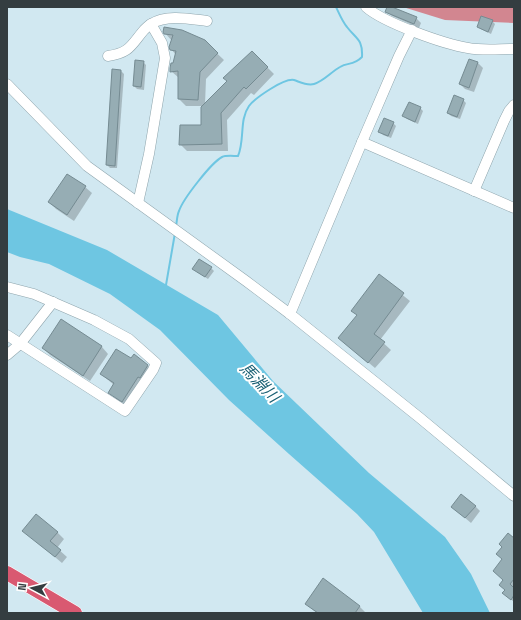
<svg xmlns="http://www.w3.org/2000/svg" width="521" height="620" font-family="'Space Grotesk','Noto Sans JP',sans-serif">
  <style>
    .forest { fill: #d28690 }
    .water { fill: #6ec6e2 }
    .shadow { fill: #0003 }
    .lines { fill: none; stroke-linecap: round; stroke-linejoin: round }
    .stream { stroke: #6ec6e2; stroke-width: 2 }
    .building { fill: #96adb4; stroke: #758b92 }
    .minor-casing { stroke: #8fa5ad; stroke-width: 11 }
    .highway-casing { stroke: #fff; stroke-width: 15 }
    .minor { stroke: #fff; stroke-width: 10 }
    .highway { stroke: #d95971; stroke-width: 14 }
    .labels { text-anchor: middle; stroke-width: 4; stroke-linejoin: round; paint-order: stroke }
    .water-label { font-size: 16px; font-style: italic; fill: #196074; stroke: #fff }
  </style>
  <rect width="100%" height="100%" fill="#d1e8f1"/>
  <!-- forest -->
  <polygon class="forest" points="403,7 514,7 514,23 445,20"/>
  <!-- water -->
  <polygon class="water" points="7,209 107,250 218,315 273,381 369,473 445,537 471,574 490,613 423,613 374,532 357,514 289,454 229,400 160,330 110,294 49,264 20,257 7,252"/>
  <!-- shadow -->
  <g class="shadow">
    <polygon points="388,7 416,18 421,23 419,28 392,16 387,12"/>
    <polygon points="492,21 495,24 491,34 481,29 478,26"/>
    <polygon points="165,33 204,41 224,60 206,79 205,105 267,67 274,74 254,95 251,93 227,120 228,151 187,151 180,144 202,126 202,106 186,106 179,99 179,78 171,71 176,55 171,49 172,41"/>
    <polygon points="469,60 478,63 483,68 474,92 465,89 460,84"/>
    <polygon points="143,62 146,65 144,90 137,89 134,86"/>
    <polygon points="121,71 124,74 117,168 110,168 107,165"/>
    <polygon points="463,100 466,103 460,119 451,116 448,113"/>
    <polygon points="420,108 423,111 418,124 407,119 404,116"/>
    <polygon points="393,123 396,126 391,138 383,135 380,131"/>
    <polygon points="85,187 92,193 74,221 56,209 49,202"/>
    <polygon points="211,268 214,271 208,279 197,272"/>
    <polygon points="379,276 410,301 380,340 391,350 375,368 346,344 357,315"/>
    <polygon points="62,320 102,347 108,354 90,381 50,355 43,348"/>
    <polygon points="131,359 148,366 154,372 129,408 116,399 110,392 114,385 101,374"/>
    <polygon points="475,506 480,511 471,523 457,511"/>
    <polygon points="24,531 57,532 64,539 57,548 67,557 62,563"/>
    <polygon points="514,539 514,602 508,597 506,590 503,560"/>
    <polygon points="323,580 360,607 366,613 317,613 313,610 306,603"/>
  </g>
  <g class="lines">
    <!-- stream -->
    <g class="stream">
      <path d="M 176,226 C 177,221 177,215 179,211 C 183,199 211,163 222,157 C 226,155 233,156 238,156 C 245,140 239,120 249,106 C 255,98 284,78 294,80 C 300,82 307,86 314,84 C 324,81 331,72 340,67 C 348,62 353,66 362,57 C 363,39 356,39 347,27 C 342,21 339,13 336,7"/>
      <polyline points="166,285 175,233"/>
    </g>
  </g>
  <!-- building -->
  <g class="building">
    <polygon points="387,7 392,7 417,17 414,24 385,12"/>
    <polygon points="481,16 493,20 488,32 477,27"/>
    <polygon points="164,27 182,30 205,40 218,53 200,72 198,100 178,99 178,71 170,72 170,68 171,63 173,63 176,51 170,50 169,47 173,35 164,34 163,32"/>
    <polygon points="252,51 268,67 246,89 244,87 221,113 222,144 179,145 180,125 201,125 201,107 227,81 223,78"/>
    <polygon points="469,59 478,62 469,88 459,84"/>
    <polygon points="135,60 144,61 141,87 133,86"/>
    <polygon points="112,69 121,70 115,166 106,165"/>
    <polygon points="454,95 464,99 457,117 447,113"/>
    <polygon points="409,102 421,107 415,122 402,116"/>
    <polygon points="384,118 394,122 388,136 378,132"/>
    <polygon points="67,174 86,186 67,215 48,202"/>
    <polygon points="199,259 212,267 205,277 192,269"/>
    <polygon points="379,274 404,293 374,334 385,342 368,363 338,338 357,315 351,311"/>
    <polygon points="61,319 102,346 83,376 42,348"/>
    <polygon points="116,349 131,358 134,354 148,365 140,378 138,377 122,402 108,393 114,383 100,374"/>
    <polygon points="461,494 476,506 465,518 451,507"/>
    <polygon points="36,514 58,532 50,541 61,550 55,557 22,531"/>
    <polygon points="508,533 514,538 514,579 510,584 514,588 514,595 511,600 502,593 505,590 499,585 503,580 493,571 502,559 496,554 502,547 499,544"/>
    <polygon points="323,578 360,606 355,613 318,613 305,604"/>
  </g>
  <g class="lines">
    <!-- minor casing -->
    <g class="minor-casing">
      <g id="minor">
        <path d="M 366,7 C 384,23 444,44 468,48 C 483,51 499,49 514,49"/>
        <path d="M 108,56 C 130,53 131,45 144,30 C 146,28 149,25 151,24 C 167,14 190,19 207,21"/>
        <polyline points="7,84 87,166 246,281 290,314 420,418 514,496"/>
        <polyline points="362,142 514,208"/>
        <polyline points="474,191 504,121 509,111 514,105"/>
        <polyline points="138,203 149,154 165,58 162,43 151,24"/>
        <polyline points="7,287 34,294 94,320 129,339 156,363 153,370 125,411 7,335"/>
        <polyline points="290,314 362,142 399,56 412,30"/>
        <polyline points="7,355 20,344 53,302"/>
      </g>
    </g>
    <!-- highway casing -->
    <g class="highway-casing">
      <polyline id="highway" points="7,573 75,613"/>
    </g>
    <!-- minor -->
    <use href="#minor" class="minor"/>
    <!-- highway -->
    <use href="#highway" class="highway"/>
  </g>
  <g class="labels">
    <!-- water labels -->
    <g class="water-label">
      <text transform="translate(260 382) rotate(46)" y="6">馬淵川</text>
    </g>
  </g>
  <!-- border -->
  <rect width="521" height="620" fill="none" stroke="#343d40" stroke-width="16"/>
  <!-- north arrow -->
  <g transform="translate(32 588) rotate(277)" stroke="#ffffff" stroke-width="3" paint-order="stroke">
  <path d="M0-3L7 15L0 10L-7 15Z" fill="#343d40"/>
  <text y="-6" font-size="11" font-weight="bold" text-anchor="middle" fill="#343d40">N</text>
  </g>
</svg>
